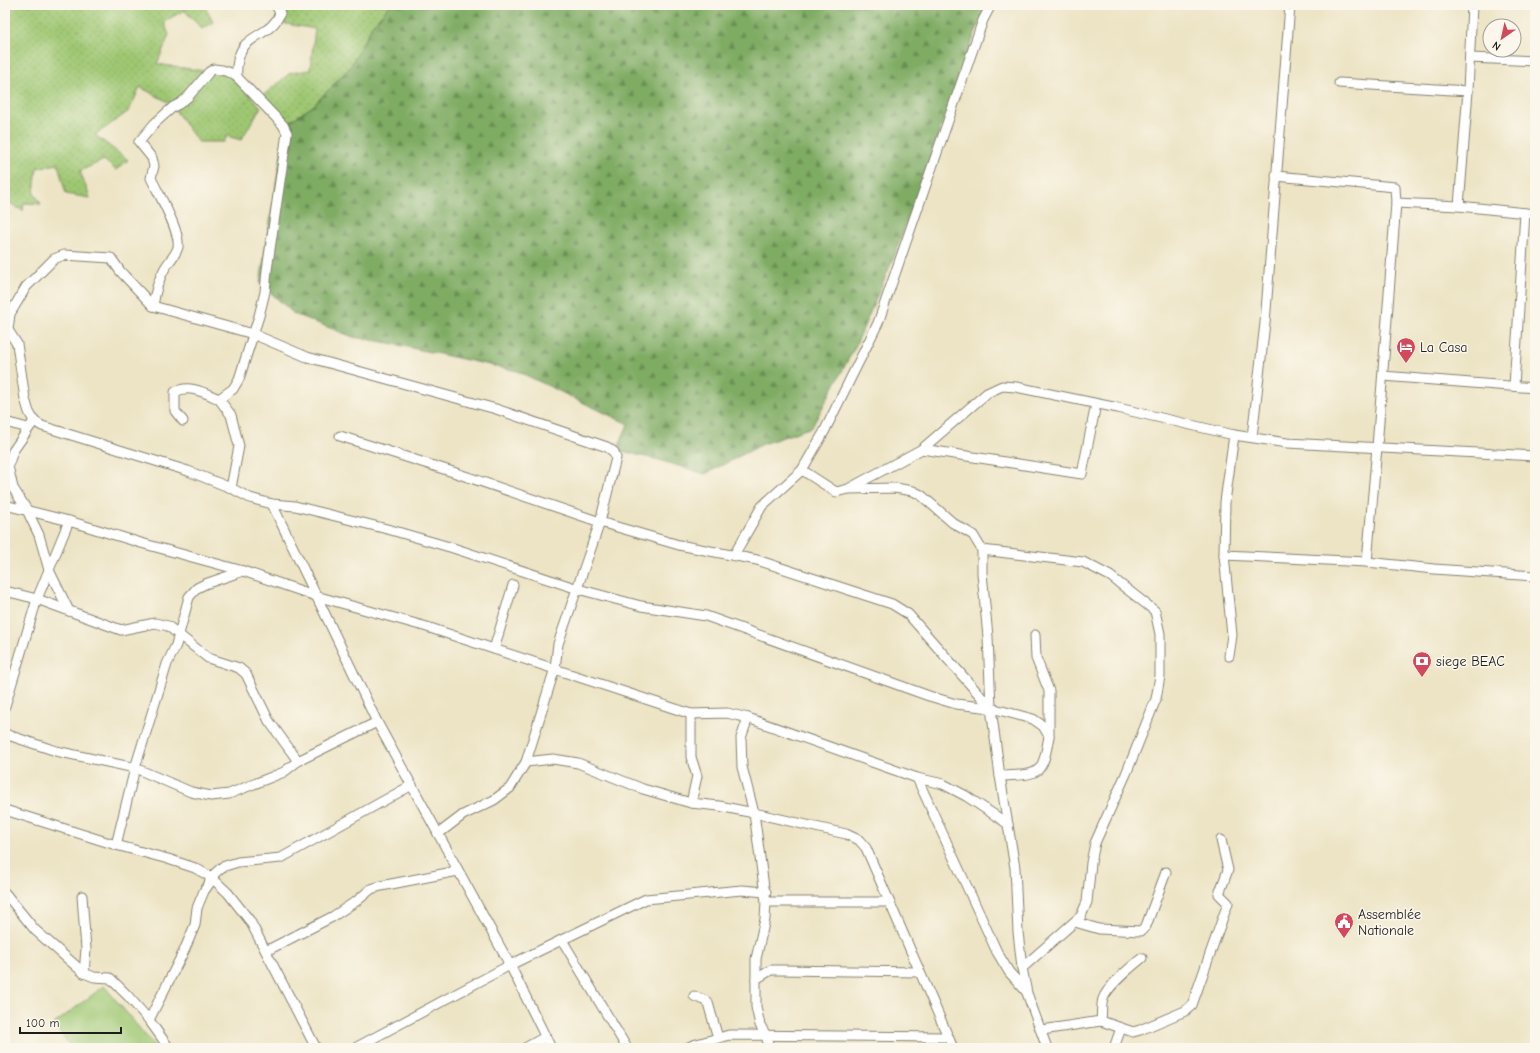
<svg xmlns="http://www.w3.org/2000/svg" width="1540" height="1053" font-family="'Comic Neue',sans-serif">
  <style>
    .grass { fill: url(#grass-dots); stroke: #5e7247 }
    .forest { fill: url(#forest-firs); stroke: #4e6440 }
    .pitch { fill: #9fc772; stroke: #5e7247 }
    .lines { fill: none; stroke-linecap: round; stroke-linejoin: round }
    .minor-casing { stroke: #848070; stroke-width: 11 }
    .minor { stroke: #fff; stroke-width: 9 }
    .labels { text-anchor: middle; stroke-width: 3; stroke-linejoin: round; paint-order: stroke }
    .poi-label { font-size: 14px; fill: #1c1c1c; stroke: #fbf7ec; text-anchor: start }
  </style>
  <defs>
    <pattern id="grass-dots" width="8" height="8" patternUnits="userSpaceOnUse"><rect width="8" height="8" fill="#9fc772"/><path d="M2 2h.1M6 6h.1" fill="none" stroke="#88aa62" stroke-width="1.8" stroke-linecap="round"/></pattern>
    <pattern id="forest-firs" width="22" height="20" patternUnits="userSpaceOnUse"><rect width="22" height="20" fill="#7fac64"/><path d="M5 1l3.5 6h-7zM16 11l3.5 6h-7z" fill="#678b52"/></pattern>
  </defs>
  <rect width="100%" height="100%" fill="#fbf7ec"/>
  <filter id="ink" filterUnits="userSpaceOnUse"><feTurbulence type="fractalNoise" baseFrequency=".025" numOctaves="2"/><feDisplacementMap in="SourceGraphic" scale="8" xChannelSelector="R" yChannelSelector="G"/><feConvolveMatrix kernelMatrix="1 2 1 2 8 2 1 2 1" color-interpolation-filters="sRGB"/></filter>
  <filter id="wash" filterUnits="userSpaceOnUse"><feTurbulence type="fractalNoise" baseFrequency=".012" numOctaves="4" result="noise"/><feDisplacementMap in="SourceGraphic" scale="16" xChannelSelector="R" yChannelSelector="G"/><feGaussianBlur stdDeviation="0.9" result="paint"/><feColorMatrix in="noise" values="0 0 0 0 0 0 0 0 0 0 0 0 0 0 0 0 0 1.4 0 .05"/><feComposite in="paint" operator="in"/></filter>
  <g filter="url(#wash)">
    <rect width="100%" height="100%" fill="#ede4c5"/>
    <!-- grass -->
    <g class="grass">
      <polygon points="5,5 204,5 213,22 202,29 184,10 164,22 169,35 157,64 231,75 261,107 241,140 227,136 224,142 198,142 170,103 140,87 129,111 95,135 128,160 116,170 104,160 80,171 90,198 66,194 58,164 37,168 34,193 41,204 24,203 23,211 5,200 5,173 6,171 5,170"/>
      <polygon points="284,5 390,5 372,26 351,66 313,106 286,124 261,97 290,73 310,70 315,29 281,23"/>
    </g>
    <!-- forest -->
    <polygon class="forest" points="390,5 988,5 976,31 894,257 856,345 812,427 763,444 705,474 659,460 617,450 628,424 517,371 389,343 353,337 294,314 260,283 286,124 313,106 351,66 372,26"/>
    <!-- pitch -->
    <polygon class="pitch" points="104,986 156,1048 72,1048 54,1024"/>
  </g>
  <g filter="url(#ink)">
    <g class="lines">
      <!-- minor casing -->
      <g class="minor-casing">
        <g id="minor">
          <polyline points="1470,58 1535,61"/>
          <polyline points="1339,83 1468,91"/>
          <polyline points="1276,176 1395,187 1396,203 1377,447 1367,562"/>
          <polyline points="1396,203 1459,206 1535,214"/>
          <polyline points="1459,206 1468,91 1472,5"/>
          <path d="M 153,306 C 155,292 158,280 165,268 C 169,261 176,255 178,247 C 181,232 158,193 151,178 L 154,166 L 152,158 L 139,142 L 155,123 L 173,107 L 179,104 L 188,97 L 209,72 L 214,69 L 222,70 L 231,73 L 237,77"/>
          <polyline points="1383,376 1535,388"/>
          <polyline points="1514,386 1525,213"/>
          <polyline points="34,421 13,451 8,466 13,488 27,510 39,535 49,570 69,611"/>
          <path d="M 183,421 L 175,411 L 175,392 C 189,384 205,393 219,399"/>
          <polyline points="5,422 28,428"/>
          <polyline points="340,436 453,472 600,522 679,545 757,560 892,604 908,614 991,708"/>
          <polyline points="1252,437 1265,323 1290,5"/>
          <polyline points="922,449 1082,474 1096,404"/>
          <polyline points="802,470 836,492 848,489 922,449 987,393 1002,386 1016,387 1118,408 1234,435 1287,443 1535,456"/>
          <path d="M 231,488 L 239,446 L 231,415 L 219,399 L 233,389 L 239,379 L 259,316 L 265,292 L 267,270 L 287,133 L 283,125 L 237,77 C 236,67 238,52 246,44 C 258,33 274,30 280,13 L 276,5"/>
          <polyline points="849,489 895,488 913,491 921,495 953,523 973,535 982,550 982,573 988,637 991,708 1000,776 1015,868 1018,932 1022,968 1027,993 1047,1048"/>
          <polyline points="272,504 377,722 510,965 551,1048"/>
          <polyline points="5,505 69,521 141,543 243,571 316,596 427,627 691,714 727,713 748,718 917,778 943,784 966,796 1008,824"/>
          <polyline points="982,550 1083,562 1110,576 1155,611 1160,634 1160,676 1156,699 1126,774 1095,843 1091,863 1087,902 1081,916 1022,968"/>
          <polyline points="734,555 762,506 802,470 824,432 878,323 983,20 991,5"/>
          <polyline points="1224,555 1367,562 1434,569 1535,576"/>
          <polyline points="5,591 37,599 121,630 155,623 168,626 208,658 239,668 246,674 269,721 298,761"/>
          <polyline points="1035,635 1036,658 1049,691 1049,736"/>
          <polyline points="494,649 513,585"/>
          <polyline points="1229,656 1232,635 1224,555 1225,502 1234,435"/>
          <polyline points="5,706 37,599 69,521"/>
          <polyline points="748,718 741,738 742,767 754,813 766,902 765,919 756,959 756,1007 760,1025 766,1035 769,1048"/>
          <polyline points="5,734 56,751 135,768 191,792 211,796 229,794 284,772 298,761 377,722"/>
          <polyline points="526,762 553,759 578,763 643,789 691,803 719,806 754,813 846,834 859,840 866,848 953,1048"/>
          <polyline points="917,778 997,952 1009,972 1026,991"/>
          <polyline points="691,803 697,776 691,757 691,714"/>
          <polyline points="5,810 116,845 168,859 195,868 211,877 228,893 250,921 316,1048"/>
          <path d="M 438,834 L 463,815 L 494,800 L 510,788 L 526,762 L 555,668 L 558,644 L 600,522 L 616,458 L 614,452 L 607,447 L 496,409 L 307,357 L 253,334 L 153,306 L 120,271 L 111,258 L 64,255 L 54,259 L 26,287 L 10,314 L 8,330 L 17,344 L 25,399 L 29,412 L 34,421 L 42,426 L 188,471 L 231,488 L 250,498 L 272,504 L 295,506 L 391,530 L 453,548 L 578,589 L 641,606 L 706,616 L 929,696 L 956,704 L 991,708 L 1033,719 L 1043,726 L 1049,736 C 1042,777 1040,774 1000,776"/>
          <polyline points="116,845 135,768 167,664 176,645 189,597 197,588 205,584 243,571"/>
          <polyline points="5,893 35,930 84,973 94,977 110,978 128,996 149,1020"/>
          <polyline points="82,896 86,949 84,973"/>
          <polyline points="766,902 889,902"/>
          <polyline points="1075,922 1099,929 1141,931 1146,926 1166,872"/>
          <polyline points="562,940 627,1048"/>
          <polyline points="266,951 332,917 358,900 371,889 381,886 458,871"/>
          <polyline points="756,979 771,970 781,970 919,972"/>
          <polyline points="694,996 706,1001 708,1003 718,1038"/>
          <path d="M 1101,1021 C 1102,1014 1101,1005 1103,999 C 1107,987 1132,966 1142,958"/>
          <polyline points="1042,1030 1101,1021 1133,1032 1140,1030 1185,1011 1192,1005 1228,903 1219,894 1228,870 1221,840"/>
          <polyline points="169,1048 149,1020 184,951 195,925 197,908 204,891 209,884 211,877 222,867 238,862 281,858 412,785"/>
          <polyline points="355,1048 510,965 646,899 742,890 766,892"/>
          <polyline points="525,1048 545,1037"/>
          <polyline points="687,1048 693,1045 729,1035 948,1037"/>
          <polyline points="1114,1048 1121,1028"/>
        </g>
      </g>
      <!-- minor -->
      <use href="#minor" class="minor"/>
    </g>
  </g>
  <!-- icons -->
  <defs>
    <g id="hotel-pin" transform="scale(1)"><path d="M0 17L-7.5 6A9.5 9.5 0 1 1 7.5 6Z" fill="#d1495b" stroke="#fbf7ec"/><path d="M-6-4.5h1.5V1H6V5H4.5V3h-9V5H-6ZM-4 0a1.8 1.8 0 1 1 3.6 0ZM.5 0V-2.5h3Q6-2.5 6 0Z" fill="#fff"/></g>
    <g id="bank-pin" transform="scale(1)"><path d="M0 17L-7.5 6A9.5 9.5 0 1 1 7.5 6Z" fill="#d1495b" stroke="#fbf7ec"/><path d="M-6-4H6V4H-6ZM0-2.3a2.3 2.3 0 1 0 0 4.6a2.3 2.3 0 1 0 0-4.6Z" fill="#fff"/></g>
    <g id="civic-pin" transform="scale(1)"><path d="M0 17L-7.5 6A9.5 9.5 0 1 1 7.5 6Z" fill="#d1495b" stroke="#fbf7ec"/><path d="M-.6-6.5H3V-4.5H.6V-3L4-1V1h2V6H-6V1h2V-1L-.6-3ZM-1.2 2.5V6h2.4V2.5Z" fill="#fff"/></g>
  </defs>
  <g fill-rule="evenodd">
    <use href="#hotel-pin" x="1406" y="347"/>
    <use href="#bank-pin" x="1422" y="661"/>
    <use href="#civic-pin" x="1344" y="922"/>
  </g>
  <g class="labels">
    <!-- poi labels -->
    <g class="poi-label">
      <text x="1420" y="352">La Casa</text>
      <text x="1436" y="666">siege BEAC</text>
      <text x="1358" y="919">Assemblée<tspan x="1358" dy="16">Nationale</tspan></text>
    </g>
  </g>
  <!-- margin -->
  <rect width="1540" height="1053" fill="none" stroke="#fbf7ec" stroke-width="20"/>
  <!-- north arrow -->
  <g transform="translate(1502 38) rotate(214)"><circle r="19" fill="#fbf7ec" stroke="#a29f99"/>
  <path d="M0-3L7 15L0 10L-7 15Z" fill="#d1495b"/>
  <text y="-6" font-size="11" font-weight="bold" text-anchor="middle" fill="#1c1c1c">N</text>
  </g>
  <!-- scale -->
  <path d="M20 1027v6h101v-6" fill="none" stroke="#1c1c1c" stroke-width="2"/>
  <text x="26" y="1027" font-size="12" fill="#1c1c1c" stroke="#fbf7ec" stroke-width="3" paint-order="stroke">100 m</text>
</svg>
